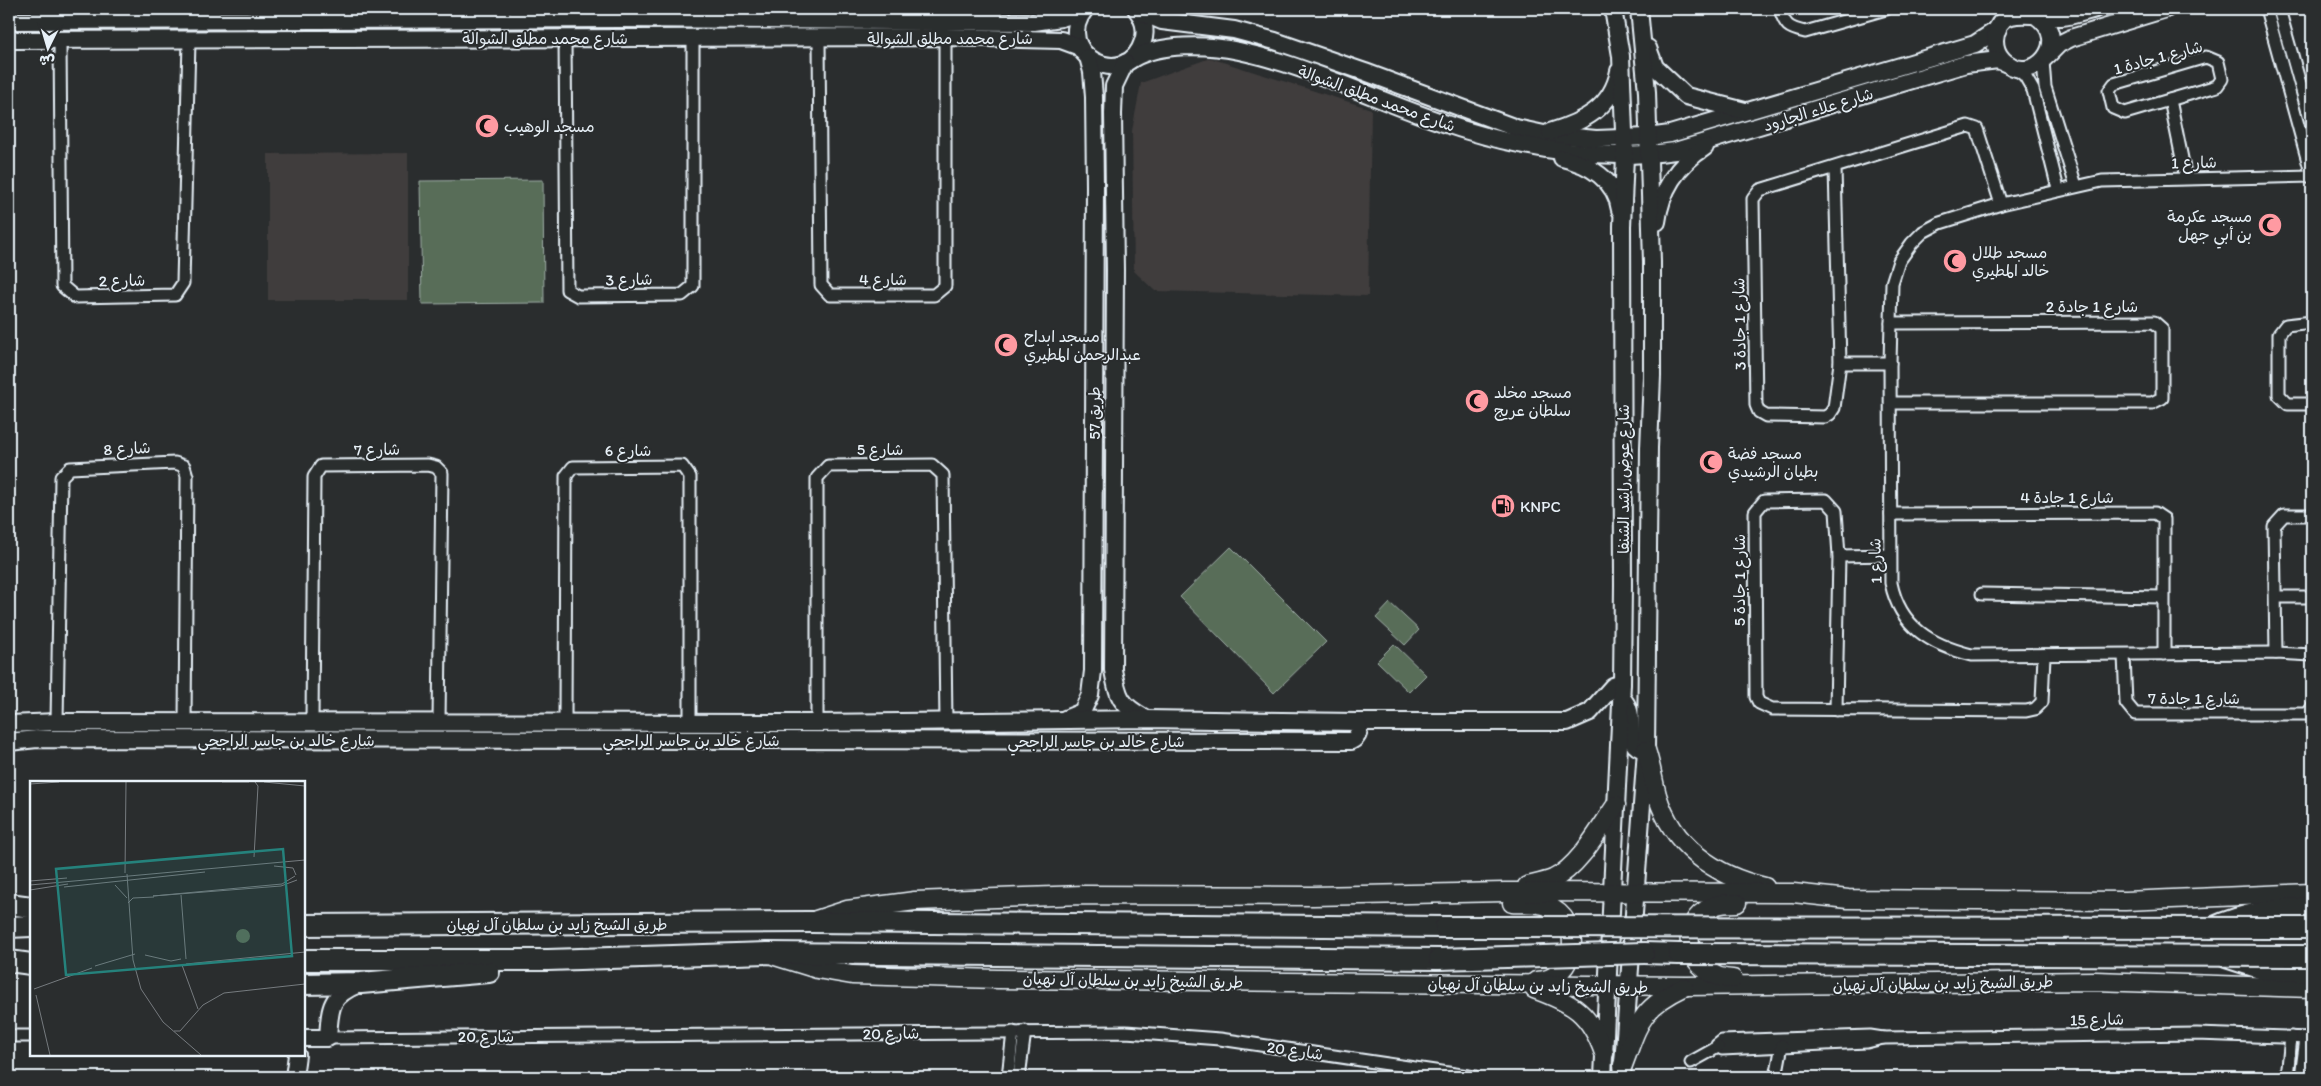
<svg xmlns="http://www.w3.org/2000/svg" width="2321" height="1086" font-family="Itim,'Playpen Sans Arabic',sans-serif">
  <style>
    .built { fill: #403d3d }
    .park { fill: #586d59; stroke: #a0afa8 }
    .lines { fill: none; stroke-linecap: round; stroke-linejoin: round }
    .street-casing { stroke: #e8f1f8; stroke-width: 15 }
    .secondary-casing { stroke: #e8f1f8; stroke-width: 20 }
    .primary-casing { stroke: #e8f1f8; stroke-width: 21 }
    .highway-casing { stroke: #e8f1f8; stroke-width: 24 }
    .street { stroke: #2a2d2e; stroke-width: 11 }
    .secondary { stroke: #2a2d2e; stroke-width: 16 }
    .primary { stroke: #2a2d2e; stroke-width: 18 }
    .highway { stroke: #2a2d2e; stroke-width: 20 }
    .highway-bridge-casing { stroke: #e8f1f8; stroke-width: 24; stroke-linecap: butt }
    .highway-bridge { stroke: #2a2d2e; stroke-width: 20 }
    .labels { text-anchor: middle; stroke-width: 4; stroke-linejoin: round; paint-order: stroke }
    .street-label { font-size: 16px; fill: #e8f1f8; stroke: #2a2d2e }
    .poi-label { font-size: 16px; fill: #e8f1f8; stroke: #2a2d2e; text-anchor: start }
    .inset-road { fill: none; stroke: #767b7f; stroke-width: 1 }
    .view { fill: #25827c; fill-opacity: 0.15; stroke: #25827c; stroke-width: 2.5 }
    .inset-edge { fill: none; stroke: #e8f1f8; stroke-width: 2.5 }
  </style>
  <rect width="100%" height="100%" fill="#2a2d2e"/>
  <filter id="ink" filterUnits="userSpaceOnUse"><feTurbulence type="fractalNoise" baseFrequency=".02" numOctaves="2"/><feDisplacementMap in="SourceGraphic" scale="10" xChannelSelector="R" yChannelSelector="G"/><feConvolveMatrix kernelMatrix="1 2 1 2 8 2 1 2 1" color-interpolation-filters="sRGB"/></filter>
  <g filter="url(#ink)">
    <!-- built -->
    <g class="built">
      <polygon points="1210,58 1371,109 1368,296 1155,291 1134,271 1132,131 1141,83"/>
      <polygon points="408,153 408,300 268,300 268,154"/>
    </g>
    <!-- park -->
    <g class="park">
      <polygon points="543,180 544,303 422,304 420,181"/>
      <polygon points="1231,547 1326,642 1274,693 1180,597"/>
      <polygon points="1390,603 1419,630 1405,645 1376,618"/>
      <polygon points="1394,644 1426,675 1409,692 1377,661"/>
    </g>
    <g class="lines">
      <!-- street casing -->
      <g class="street-casing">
        <g id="street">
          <path d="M 1780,9 C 1785,26 1788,28 1805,32 L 1886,9"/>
          <polyline points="2264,9 2267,12 2312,176"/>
          <polyline points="2279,9 2312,126"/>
          <polyline points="818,20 818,9"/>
          <polyline points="565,39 567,290 578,296 682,295 693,286 693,39"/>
          <polyline points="819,39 821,285 830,295 934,295 945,286 945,37"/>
          <polyline points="60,40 62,286 75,297 175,295 183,283 189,41"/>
          <polygon points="2206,57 2218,62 2222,79 2217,86 2125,113 2113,108 2109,91 2114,84"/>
          <polyline points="2043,61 2045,87 2076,186"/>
          <polyline points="2015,68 2025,76 2033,90 2058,189"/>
          <polyline points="2170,100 2186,178"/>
          <polyline points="1835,168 1840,363 1834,408 1830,414 1825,417 1766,416 1759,412 1756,405 1753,199 1760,190 1968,126 1977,129 2001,204"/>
          <path d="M 2312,176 L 2102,181 L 2001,204 L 1940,223 L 1923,232 L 1912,243 L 1899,261 L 1892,283 L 1890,363 L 1891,583 C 1900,627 1931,645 1972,655 L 2276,653 L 2312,655"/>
          <polyline points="2312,322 2286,325 2279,334 2279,395 2288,404 2312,404"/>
          <polyline points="1891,323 2154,322 2162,329 2162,398 2152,403 1892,403"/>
          <polyline points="1840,363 1890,363"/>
          <polyline points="1891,514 2155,513 2164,519 2164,654"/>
          <polyline points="1839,556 1890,555"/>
          <polyline points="1982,594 2163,597"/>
          <polyline points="2276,597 2312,597"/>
          <polyline points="2276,653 2274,526 2284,515 2312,515"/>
          <polyline points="2124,655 2126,703 2135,714 2307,714 2312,708"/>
          <polyline points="1836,710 1839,556 1836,511 1826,500 1764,501 1755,512 1756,697 1759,703 1772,709 2026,711 2035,709 2042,702 2044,655"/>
          <polyline points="57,722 61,477 70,468 175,463 184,466 187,476 185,723"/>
          <polyline points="312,723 314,477 321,466 428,465 436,467 442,473 439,722"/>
          <polyline points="565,723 566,476 573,467 682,466 690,477 690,723"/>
          <polyline points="817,723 817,478 828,466 932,465 943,475 946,723"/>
          <polyline points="9,1036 31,1036"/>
          <polygon points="1870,1036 1883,1038 1867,1042 1722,1049 1717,1045 1722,1041"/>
          <polyline points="328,1038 1126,1032 1220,1039 1475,1077"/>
          <polyline points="1883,1038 2197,1034 2312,1038"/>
          <polyline points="1691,1062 1718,1047"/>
          <polyline points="1008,1077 1013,1032"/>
          <polyline points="1019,1077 1025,1031"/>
          <polyline points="1776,1077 1782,1045"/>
          <polyline points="2287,1077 2291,1037"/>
          <polyline points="2301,1077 2306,1038"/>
        </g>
      </g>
      <!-- secondary casing -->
      <g class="secondary-casing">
        <g id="secondary">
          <path d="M 1085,9 C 1050,54 1127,93 1143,41 C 1147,30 1143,17 1136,9"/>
          <polyline points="1138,11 1162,21 1234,30 1275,41 1365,72 1516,128 1544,134 1596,139 1648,137 1670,134 1975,44 1998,29"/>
          <path d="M 2036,16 C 2074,41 2032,89 2003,60 C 1998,55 1995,47 1995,40 C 1997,1 2039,19 2061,17 C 2073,16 2084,12 2095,9"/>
          <polyline points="9,21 619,19 1034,22 1061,18 1082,12"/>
          <polyline points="9,40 945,37 1061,40 1080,47"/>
          <polyline points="1648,48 1655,67 1686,96 1745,111"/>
          <polyline points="2047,56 2059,44 2071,38 2166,9"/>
          <path d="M 1132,59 C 1160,43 1207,44 1239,51 C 1318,68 1391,108 1468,131 C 1535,151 1606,161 1675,151 L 1966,64 L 1998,60 L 2010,65"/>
          <path d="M 1125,63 L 1114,86 L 1113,114 L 1115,270 L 1113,670 C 1118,697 1120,705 1145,718"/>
          <path d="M 1550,132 C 1583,122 1612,108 1619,71"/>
          <path d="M 1562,158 C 1589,164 1616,180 1620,210"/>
          <path d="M 1657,222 C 1661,189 1677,165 1705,147"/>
          <path d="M 1621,697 C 1641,717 1619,746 1646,750"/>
          <polyline points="1065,719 1082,712 1090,695 1093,671 1095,186 1094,97 1092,72 1088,57"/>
          <polyline points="1356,722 1567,722 1590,712 1613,686 1622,683"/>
          <path d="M 9,724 L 57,722 L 817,723 L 1147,719 L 1356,722 C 1361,729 1359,737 1351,741 L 37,739 L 9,742"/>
          <path d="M 304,1038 L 328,1038 C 330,1008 329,996 359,984"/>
          <polyline points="294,1077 297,1055"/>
          <polyline points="1603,1077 1622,683 1623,585 1622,226 1625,156 1621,56 1613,9"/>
          <polyline points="1622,1077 1646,750 1649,448 1652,376 1652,262 1647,92 1639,9"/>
        </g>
      </g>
      <!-- primary casing -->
      <g class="primary-casing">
        <g id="primary">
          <path d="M 1646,750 C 1651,765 1653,780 1657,795 C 1672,846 1715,876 1765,887"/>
          <path d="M 1527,886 C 1535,884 1546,882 1553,879 C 1579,867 1600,828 1616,805"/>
          <path d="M 1512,903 C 1523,904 1537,902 1547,906 C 1585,920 1578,980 1536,981"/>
          <polyline points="816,920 847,910 915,901 1083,895 1313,896 1505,892 1793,893 1848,899 2125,901 2312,893"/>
          <polyline points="775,956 817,969 852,975 998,979 1687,986 2095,981 2312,988"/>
          <path d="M 1733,979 C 1688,978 1672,922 1714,906 C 1721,903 1730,903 1737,903"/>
          <path d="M 1534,989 C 1573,1003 1590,1013 1604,1053"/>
          <path d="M 1623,1065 C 1639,1023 1640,1008 1684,987"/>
        </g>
      </g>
      <!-- highway casing -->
      <g class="highway-casing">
        <g id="highway">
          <polyline points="9,904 31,907"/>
          <polyline points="304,925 811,922 1445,927"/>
          <polyline points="9,927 31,926"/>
          <path d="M 2212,928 C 2245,913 2277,909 2312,907"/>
          <polyline points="1644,953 1679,954"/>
          <polyline points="2226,957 2263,969 2312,972"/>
          <polyline points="304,960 548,960 767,953 1439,959"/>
          <polyline points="9,961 31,964"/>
          <polyline points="304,984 361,983 489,972"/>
        </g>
      </g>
      <!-- street -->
      <use href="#street" class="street"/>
      <!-- secondary -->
      <use href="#secondary" class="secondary"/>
      <!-- primary -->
      <use href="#primary" class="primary"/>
      <!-- highway -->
      <use href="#highway" class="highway"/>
      <!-- highway-bridge casing -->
      <g class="highway-bridge-casing">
        <g id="highway-bridge">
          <polyline points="1445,927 2312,928"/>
          <polyline points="1679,954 2312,956"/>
          <polyline points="1439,959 1644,953"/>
        </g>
      </g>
      <!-- highway-bridge -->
      <use href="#highway-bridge" class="highway-bridge"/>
    </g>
  </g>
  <!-- icons -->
  <defs>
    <g id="mosque-disc" transform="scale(1.25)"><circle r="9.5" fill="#ff9aa2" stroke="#2a2d2e"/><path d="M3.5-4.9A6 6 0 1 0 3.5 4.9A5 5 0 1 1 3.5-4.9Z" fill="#111"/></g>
    <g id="fuel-disc" transform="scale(1.25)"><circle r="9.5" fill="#ff9aa2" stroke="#2a2d2e"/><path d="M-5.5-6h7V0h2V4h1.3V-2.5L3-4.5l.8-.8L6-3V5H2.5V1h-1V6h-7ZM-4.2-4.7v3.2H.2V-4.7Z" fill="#111"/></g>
  </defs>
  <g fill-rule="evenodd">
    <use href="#mosque-disc" x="487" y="126"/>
    <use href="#mosque-disc" x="2270" y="225"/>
    <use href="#mosque-disc" x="1955" y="261"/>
    <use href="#mosque-disc" x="1006" y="345"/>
    <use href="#mosque-disc" x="1477" y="401"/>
    <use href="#mosque-disc" x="1711" y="462"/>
    <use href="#fuel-disc" x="1503" y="506"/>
  </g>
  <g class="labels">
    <!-- street labels -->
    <g class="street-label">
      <text x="545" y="44">شارع محمد مطلق الشوالة</text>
      <text x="950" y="44">شارع محمد مطلق الشوالة</text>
      <text transform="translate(2158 57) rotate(-15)" y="6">شارع 1 جادة 1</text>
      <text transform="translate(1377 98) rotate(20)" y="6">شارع محمد مطلق الشوالة</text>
      <text transform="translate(1818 109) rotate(-17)" y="6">شارع علاء الجارود</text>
      <text transform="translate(2194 162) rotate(-1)" y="6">شارع 1</text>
      <text transform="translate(629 279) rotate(-1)" y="6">شارع 3</text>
      <text x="883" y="285">شارع 4</text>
      <text transform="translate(122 280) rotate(-1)" y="6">شارع 2</text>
      <text x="2092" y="312">شارع 1 جادة 2</text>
      <text transform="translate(1739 324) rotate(-91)" y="6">شارع 1 جادة 3</text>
      <text transform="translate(1094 413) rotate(-90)" y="6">طريق 57</text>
      <text transform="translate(127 448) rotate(-3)" y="6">شارع 8</text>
      <text transform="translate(377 449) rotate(-1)" y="6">شارع 7</text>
      <text x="880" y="455">شارع 5</text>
      <text x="628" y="456">شارع 6</text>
      <text transform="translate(1623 479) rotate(-90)" y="6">شارع عوض راشد الشنفا</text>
      <text x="2067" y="503">شارع 1 جادة 4</text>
      <text transform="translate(1875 561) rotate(-92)" y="6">شارع 1</text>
      <text transform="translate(1739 580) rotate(-90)" y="6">شارع 1 جادة 5</text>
      <text x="2194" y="704">شارع 1 جادة 7</text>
      <text x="286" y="746">شارع خالد بن جاسر الراجحي</text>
      <text x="691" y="746">شارع خالد بن جاسر الراجحي</text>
      <text x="1096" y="747">شارع خالد بن جاسر الراجحي</text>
      <text x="557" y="930">طريق الشيخ زايد بن سلطان آل نهيان</text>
      <text transform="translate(1133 980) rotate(1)" y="6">طريق الشيخ زايد بن سلطان آل نهيان</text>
      <text transform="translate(1943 983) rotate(-1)" y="6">طريق الشيخ زايد بن سلطان آل نهيان</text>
      <text transform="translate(1538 985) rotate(1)" y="6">طريق الشيخ زايد بن سلطان آل نهيان</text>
      <text transform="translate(2097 1019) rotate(-1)" y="6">شارع 15</text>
      <text transform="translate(891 1033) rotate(-1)" y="6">شارع 20</text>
      <text x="486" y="1042">شارع 20</text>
      <text transform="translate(1295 1050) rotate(8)" y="6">شارع 20</text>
    </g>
    <!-- poi labels -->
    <g class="poi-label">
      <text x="504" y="132">مسجد الوهيب</text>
      <text x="2252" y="222" text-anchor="end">مسجد عكرمة<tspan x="2252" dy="18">بن أبي جهل</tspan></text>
      <text x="1972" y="258">مسجد طلال<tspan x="1972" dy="18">خالد المطيري</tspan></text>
      <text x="1024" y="342">مسجد ابداح<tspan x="1024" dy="18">عبدالرحمن المطيري</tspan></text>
      <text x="1494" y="398">مسجد مخلد<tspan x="1494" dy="18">سلطان عريج</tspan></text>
      <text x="1728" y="459">مسجد فضة<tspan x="1728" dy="18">بطيان الرشيدي</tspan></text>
      <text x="1520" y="512">KNPC</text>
    </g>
  </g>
  <!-- overview -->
  <g transform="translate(30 781)">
    <rect width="275" height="275" fill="#2a2d2e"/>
    <path d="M206 155a7 7 0 1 1 14 0a7 7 0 1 1-14 0Z" fill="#586d59"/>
    <path class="inset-road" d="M 192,1 L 219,1M 234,1 L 275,5M 0,3 L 29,1M 224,76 L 228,5 L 225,1M 244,85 L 263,87 L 266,94M 95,92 L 96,1M 97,93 L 103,179 L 111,208 L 133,241 L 171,274M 265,95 L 252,103 L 123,115 L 251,105 L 267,99M 0,100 L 37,97M 0,104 L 275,79M 85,104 L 97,117M 34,106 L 175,91M 0,109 L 38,103M 151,114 L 156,178M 98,122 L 103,117 L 124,116M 115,174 L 141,180 L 151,178M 156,183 L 275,171M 152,184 L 168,228M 65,185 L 105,173M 4,208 L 62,187M 6,214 L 20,274M 144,250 L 150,250 L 173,224 L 194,212 L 275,203"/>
    <path class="view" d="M 253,68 L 262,175 L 36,194 L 26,88 Z"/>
    <rect width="275" height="275" class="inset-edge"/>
  </g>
  <!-- margin -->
  <rect width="2321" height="1086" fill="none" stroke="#2a2d2e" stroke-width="30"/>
  <rect x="15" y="15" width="2291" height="1056" fill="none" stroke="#e8f1f8" stroke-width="2" filter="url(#ink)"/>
  <!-- north arrow -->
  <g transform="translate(48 48) rotate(185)" stroke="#2a2d2e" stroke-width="4" paint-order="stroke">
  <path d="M0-4L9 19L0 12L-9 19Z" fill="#e8f1f8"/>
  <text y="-8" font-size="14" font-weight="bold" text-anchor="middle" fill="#e8f1f8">ش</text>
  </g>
</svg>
